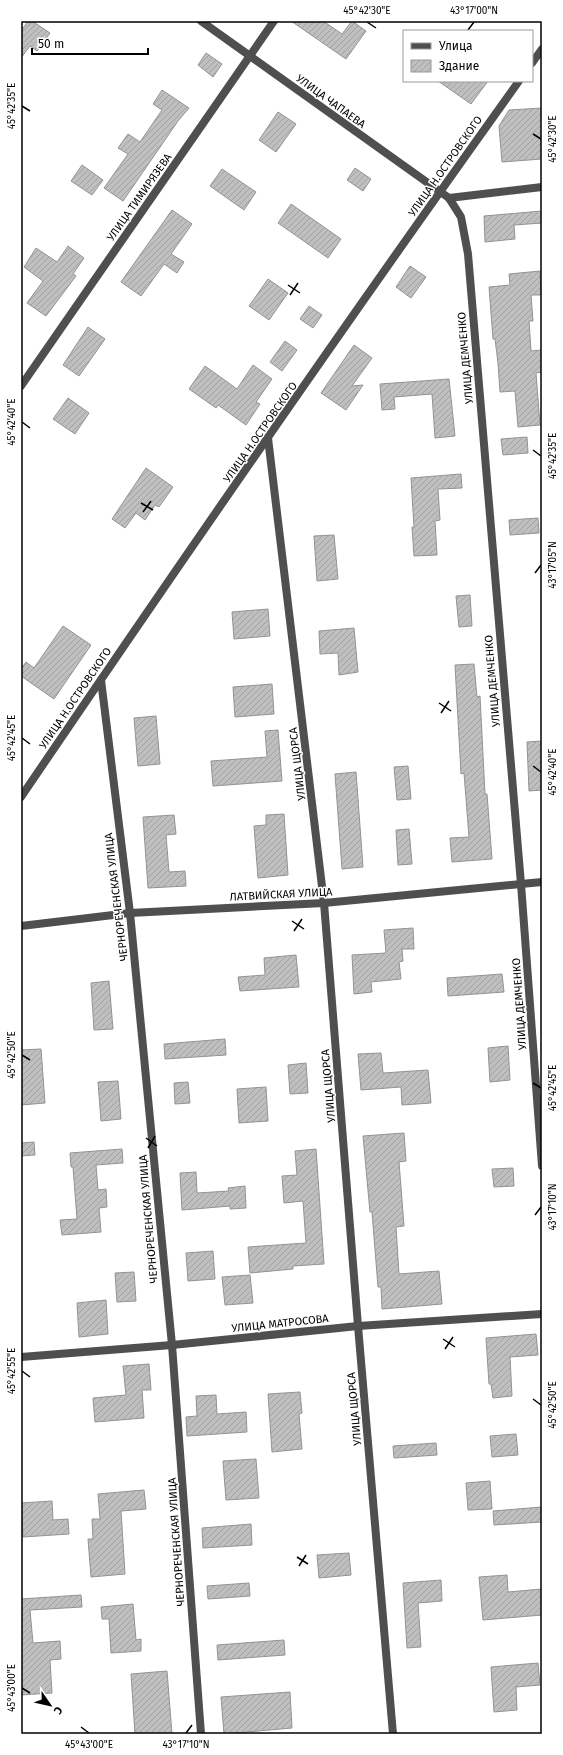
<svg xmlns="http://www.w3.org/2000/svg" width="563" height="1755" font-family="'Fira Sans',sans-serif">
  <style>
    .building { fill: url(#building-hatch); stroke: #939393 }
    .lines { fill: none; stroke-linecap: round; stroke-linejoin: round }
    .minor { stroke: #4f4f4f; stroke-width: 8 }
    .tertiary { stroke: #4f4f4f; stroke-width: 8 }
    .ticks { fill: none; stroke: #000; stroke-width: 1.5 }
    .labels { text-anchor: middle; stroke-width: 3; stroke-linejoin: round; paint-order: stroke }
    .street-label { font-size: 11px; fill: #000; stroke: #fff }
    .neatline { fill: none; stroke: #000; stroke-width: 1.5 }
    .ticks-label { font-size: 10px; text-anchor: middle; fill: #000 }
  </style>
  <defs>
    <pattern id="building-hatch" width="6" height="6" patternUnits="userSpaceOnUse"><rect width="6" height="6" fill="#bfbfbf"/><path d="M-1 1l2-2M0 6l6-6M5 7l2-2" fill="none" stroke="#a2a2a2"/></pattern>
  </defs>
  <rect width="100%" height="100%" fill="#fff"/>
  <!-- building -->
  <g class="building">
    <polygon points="28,21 32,21 50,33 37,51 30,46 21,58 21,31"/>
    <polygon points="291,21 323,21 342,34 352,21 366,31 346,59"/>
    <polygon points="206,53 222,64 213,77 198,65"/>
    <polygon points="438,81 488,81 471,104"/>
    <polygon points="162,90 189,108 178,121 123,201 104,188 128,154 118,148 128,134 140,142 162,110 153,104"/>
    <polygon points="542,108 542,159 502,162 499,126 509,110"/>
    <polygon points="278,112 296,124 276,152 259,140"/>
    <polygon points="82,165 103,180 92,195 71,181"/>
    <polygon points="355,168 371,179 363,191 347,180"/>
    <polygon points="222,169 256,192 244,210 210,186"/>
    <polygon points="291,204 341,239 328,258 278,223"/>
    <polygon points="172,210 192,224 171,254 184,262 177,273 164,264 141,296 121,282"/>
    <polygon points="542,211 542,223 514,225 515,239 485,242 484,216"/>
    <polygon points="68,246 84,258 73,274 76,276 46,316 27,303 43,281 24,267 36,248 57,262"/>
    <polygon points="410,266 426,277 411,298 396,287"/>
    <polygon points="540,271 541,295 531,295 533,321 529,321 531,351 542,350 542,372 536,373 540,425 518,427 515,391 500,392 498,363 495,339 493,339 489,287 510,285 509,274"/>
    <polygon points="268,279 288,293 269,320 249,306"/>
    <polygon points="309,306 322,315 313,328 300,319"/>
    <polygon points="88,327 105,339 79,376 63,365"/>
    <polygon points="285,341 297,350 282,371 270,362"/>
    <polygon points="354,345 372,358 352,386 363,385 346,410 321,393"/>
    <polygon points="253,365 272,379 256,402 260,404 246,425 218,405 216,408 189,389 205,366 237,389"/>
    <polygon points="449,379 455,436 435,438 432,394 394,397 395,409 382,410 380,384"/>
    <polygon points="68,398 89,413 75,434 53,419"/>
    <polygon points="527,437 528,453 503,455 501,439"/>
    <polygon points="146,468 173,487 159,507 155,505 145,520 136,513 125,528 112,519"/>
    <polygon points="461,474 462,488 438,489 440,520 435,521 437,555 414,556 412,527 414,527 411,478"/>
    <polygon points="538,518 539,533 510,535 509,520"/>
    <polygon points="334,535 338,579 317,581 314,536"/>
    <polygon points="470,595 472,626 459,627 456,596"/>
    <polygon points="268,609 270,636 234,639 232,612"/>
    <polygon points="63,626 91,645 54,699 21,676 21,669 26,662 34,668"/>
    <polygon points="354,628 358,672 339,675 338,653 320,654 319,631"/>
    <polygon points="474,664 477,697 480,696 485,794 487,794 492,859 452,862 450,838 469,837 464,773 461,774 455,665"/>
    <polygon points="272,684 274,714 235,717 233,687"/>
    <polygon points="156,716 160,764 138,766 134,718"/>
    <polygon points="278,730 282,781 213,786 211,761 267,757 265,731"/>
    <polygon points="542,741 542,790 529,791 527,742"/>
    <polygon points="408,766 411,799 397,800 394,767"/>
    <polygon points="356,772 363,867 342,869 335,774"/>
    <polygon points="284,814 288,875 258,878 254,826 266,825 266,815"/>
    <polygon points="174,815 176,834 166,835 169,872 185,871 186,886 148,888 143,817"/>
    <polygon points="409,829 412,864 398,865 396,830"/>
    <polygon points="413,928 414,949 402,949 403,961 399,962 401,979 371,982 372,992 354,994 352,955 386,953 384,930"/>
    <polygon points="296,955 299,987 240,991 238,977 265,975 264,958"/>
    <polygon points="502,974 504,992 448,996 447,978"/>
    <polygon points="109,981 113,1029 94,1030 91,983"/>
    <polygon points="225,1039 226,1055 165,1059 164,1044"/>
    <polygon points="508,1046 510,1080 490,1082 488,1048"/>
    <polygon points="41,1049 45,1103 21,1105 21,1050"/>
    <polygon points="381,1053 383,1073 428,1070 431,1103 402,1105 401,1087 361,1090 358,1054"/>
    <polygon points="306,1063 308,1093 290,1094 288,1065"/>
    <polygon points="118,1081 121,1119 101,1121 98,1082"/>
    <polygon points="188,1082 190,1103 175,1104 174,1083"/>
    <polygon points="266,1087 268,1121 239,1123 237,1089"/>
    <polygon points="404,1133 406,1161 399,1162 404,1226 396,1227 399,1274 439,1271 442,1304 382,1309 381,1287 378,1287 372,1212 370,1212 363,1136"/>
    <polygon points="34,1142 35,1155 21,1156 21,1143"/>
    <polygon points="122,1149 123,1163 96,1165 98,1190 106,1189 107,1207 99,1208 101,1232 62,1235 60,1220 77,1219 73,1167 71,1167 70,1153"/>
    <polygon points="316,1149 324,1264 293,1266 293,1269 250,1273 248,1247 306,1243 303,1201 284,1203 282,1176 297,1175 295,1151"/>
    <polygon points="513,1168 514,1186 494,1187 492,1169"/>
    <polygon points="196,1172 197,1193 229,1191 228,1188 245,1186 246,1208 230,1209 230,1206 182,1210 180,1173"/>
    <polygon points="213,1251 215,1279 188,1281 186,1253"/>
    <polygon points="134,1272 136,1301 117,1302 115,1273"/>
    <polygon points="250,1275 253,1303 225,1305 222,1277"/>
    <polygon points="106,1300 108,1334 79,1337 77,1303"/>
    <polygon points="536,1334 538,1355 510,1357 512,1396 493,1398 491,1384 489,1384 486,1338"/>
    <polygon points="149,1364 151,1390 142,1390 144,1418 95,1422 93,1398 126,1395 123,1366"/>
    <polygon points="300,1392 302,1413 299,1414 302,1449 272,1452 268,1394"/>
    <polygon points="216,1395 217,1414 246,1412 247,1432 187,1436 186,1417 197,1416 196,1396"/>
    <polygon points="516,1434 518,1455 492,1457 490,1436"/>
    <polygon points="436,1443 437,1455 394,1458 393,1446"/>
    <polygon points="256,1459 259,1498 226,1500 223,1461"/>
    <polygon points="490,1481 492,1509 468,1510 466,1483"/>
    <polygon points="144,1490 146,1509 121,1511 125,1574 91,1577 88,1539 93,1539 92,1519 100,1519 98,1494"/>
    <polygon points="52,1501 53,1520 68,1519 69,1534 23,1537 21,1503"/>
    <polygon points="542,1507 542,1522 494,1525 493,1511"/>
    <polygon points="251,1524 252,1545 203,1548 202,1528"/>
    <polygon points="349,1553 351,1575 319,1578 317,1555"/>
    <polygon points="507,1575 508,1592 542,1589 542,1615 483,1620 479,1577"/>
    <polygon points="441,1580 442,1601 418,1603 421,1647 407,1648 403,1583"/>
    <polygon points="249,1583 250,1596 208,1599 207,1586"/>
    <polygon points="81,1595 82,1607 30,1610 33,1643 60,1641 61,1659 50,1660 52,1693 21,1695 21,1599"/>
    <polygon points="133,1604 136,1640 141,1639 141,1651 111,1653 109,1619 102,1619 101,1607"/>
    <polygon points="284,1640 285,1655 218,1660 217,1645"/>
    <polygon points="538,1663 540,1685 516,1687 517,1710 494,1712 491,1667"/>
    <polygon points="167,1671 172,1734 135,1734 131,1674"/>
    <polygon points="290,1692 292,1728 224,1734 221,1697"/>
  </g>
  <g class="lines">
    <!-- minor -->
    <g class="minor">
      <polyline points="532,63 542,49"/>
      <polyline points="449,198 542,187"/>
      <polyline points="21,386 274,21"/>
      <polyline points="268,438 324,903 358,1326 393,1734"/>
      <polyline points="101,680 130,913 172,1345 201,1734"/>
      <path d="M 21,797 C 184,557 350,317 519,81"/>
      <polyline points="21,926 130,913 324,903 542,882"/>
      <polyline points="21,1357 172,1345 358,1326 542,1314"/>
    </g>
    <!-- tertiary -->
    <polyline class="tertiary" points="201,21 449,198 461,217 468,254 521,884 542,1166"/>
  </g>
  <!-- ticks -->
  <path class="ticks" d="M 367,22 L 376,28M 468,30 L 474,22M 22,106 L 30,111M 533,134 L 541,139M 288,285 L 300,293M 290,295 L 298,283M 22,422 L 30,428M 533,450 L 541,456M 141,503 L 153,510M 143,512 L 151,501M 535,573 L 541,565M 439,703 L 451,711M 441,713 L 449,701M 22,738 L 30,744M 533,766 L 541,772M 292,921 L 304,929M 294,931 L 302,919M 22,1055 L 30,1060M 533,1083 L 541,1088M 146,1138 L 157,1146M 148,1148 L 155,1136M 535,1215 L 541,1207M 443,1339 L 455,1347M 445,1349 L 453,1337M 22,1371 L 30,1377M 533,1399 L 541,1405M 297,1557 L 308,1564M 299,1566 L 306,1555M 22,1688 L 30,1693M 81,1727 L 89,1733M 186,1733 L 192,1725"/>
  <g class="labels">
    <!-- street labels -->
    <g class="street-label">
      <text transform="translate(331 101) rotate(36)" y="4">УЛИЦА ЧАПАЕВА</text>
      <text transform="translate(445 166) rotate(-55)" y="4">УЛИЦА Н.ОСТРОВСКОГО</text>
      <text transform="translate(139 197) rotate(-55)" y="4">УЛИЦА ТИМИРЯЗЕВА</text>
      <text transform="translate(465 358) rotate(-95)" y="4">УЛИЦА ДЕМЧЕНКО</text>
      <text transform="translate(260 432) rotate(-55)" y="4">УЛИЦА Н.ОСТРОВСКОГО</text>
      <text transform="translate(492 681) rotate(-95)" y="4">УЛИЦА ДЕМЧЕНКО</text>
      <text transform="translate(75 698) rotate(-56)" y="4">УЛИЦА Н.ОСТРОВСКОГО</text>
      <text transform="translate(297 764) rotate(-97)" y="4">УЛИЦА ЩОРСА</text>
      <text transform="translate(281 894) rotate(-3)" y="4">ЛАТВИЙСКАЯ УЛИЦА</text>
      <text transform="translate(116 897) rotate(-97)" y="4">ЧЕРНОРЕЧЕНСКАЯ УЛИЦА</text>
      <text transform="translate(519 1004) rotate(-94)" y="4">УЛИЦА ДЕМЧЕНКО</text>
      <text transform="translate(328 1086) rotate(-95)" y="4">УЛИЦА ЩОРСА</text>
      <text transform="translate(148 1219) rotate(-95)" y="4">ЧЕРНОРЕЧЕНСКАЯ УЛИЦА</text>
      <text transform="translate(280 1323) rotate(-6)" y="4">УЛИЦА МАТРОСОВА</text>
      <text transform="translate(354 1409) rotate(-95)" y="4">УЛИЦА ЩОРСА</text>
      <text transform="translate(176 1542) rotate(-94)" y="4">ЧЕРНОРЕЧЕНСКАЯ УЛИЦА</text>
    </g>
  </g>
  <!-- border -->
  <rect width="563" height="1755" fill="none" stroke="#ffffff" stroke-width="44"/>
  <!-- legend -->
  <rect x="403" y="30" width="130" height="52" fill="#ffffff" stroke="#999999"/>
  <rect x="411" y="43" width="20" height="6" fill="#4f4f4f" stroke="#999999"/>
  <text x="439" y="50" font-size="12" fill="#000000">Улица</text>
  <rect x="411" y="60" width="20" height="12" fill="url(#building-hatch)" stroke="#999999"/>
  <text x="439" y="70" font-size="12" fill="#000000">Здание</text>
  <!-- north arrow -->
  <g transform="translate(50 1705) rotate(124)" stroke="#ffffff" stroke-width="3" paint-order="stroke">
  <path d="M0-3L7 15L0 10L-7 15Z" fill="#000000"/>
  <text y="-6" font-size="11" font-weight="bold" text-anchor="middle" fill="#000000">С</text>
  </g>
  <!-- scale -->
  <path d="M32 48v6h116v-6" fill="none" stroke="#000000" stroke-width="2"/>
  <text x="38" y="48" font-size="12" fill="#000000" stroke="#ffffff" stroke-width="3" paint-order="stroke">50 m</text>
  <rect x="22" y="22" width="519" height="1711" class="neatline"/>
  <g class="ticks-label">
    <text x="367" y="14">45°42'30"E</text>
    <text x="474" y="14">43°17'00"N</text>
    <text transform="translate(11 106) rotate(-90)" y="4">45°42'35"E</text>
    <text transform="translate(552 139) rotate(-90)" y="4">45°42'30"E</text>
    <text transform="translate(11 422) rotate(-90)" y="4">45°42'40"E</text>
    <text transform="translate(552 456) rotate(-90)" y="4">45°42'35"E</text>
    <text transform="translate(552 565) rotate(-90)" y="4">43°17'05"N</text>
    <text transform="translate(11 738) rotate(-90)" y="4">45°42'45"E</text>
    <text transform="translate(552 772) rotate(-90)" y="4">45°42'40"E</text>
    <text transform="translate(11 1055) rotate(-90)" y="4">45°42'50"E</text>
    <text transform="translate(552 1088) rotate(-90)" y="4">45°42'45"E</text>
    <text transform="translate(552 1207) rotate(-90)" y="4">43°17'10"N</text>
    <text transform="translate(11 1371) rotate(-90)" y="4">45°42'55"E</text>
    <text transform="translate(552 1405) rotate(-90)" y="4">45°42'50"E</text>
    <text transform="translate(11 1688) rotate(-90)" y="4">45°43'00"E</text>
    <text x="89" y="1748">45°43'00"E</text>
    <text x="186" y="1748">43°17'10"N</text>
  </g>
</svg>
